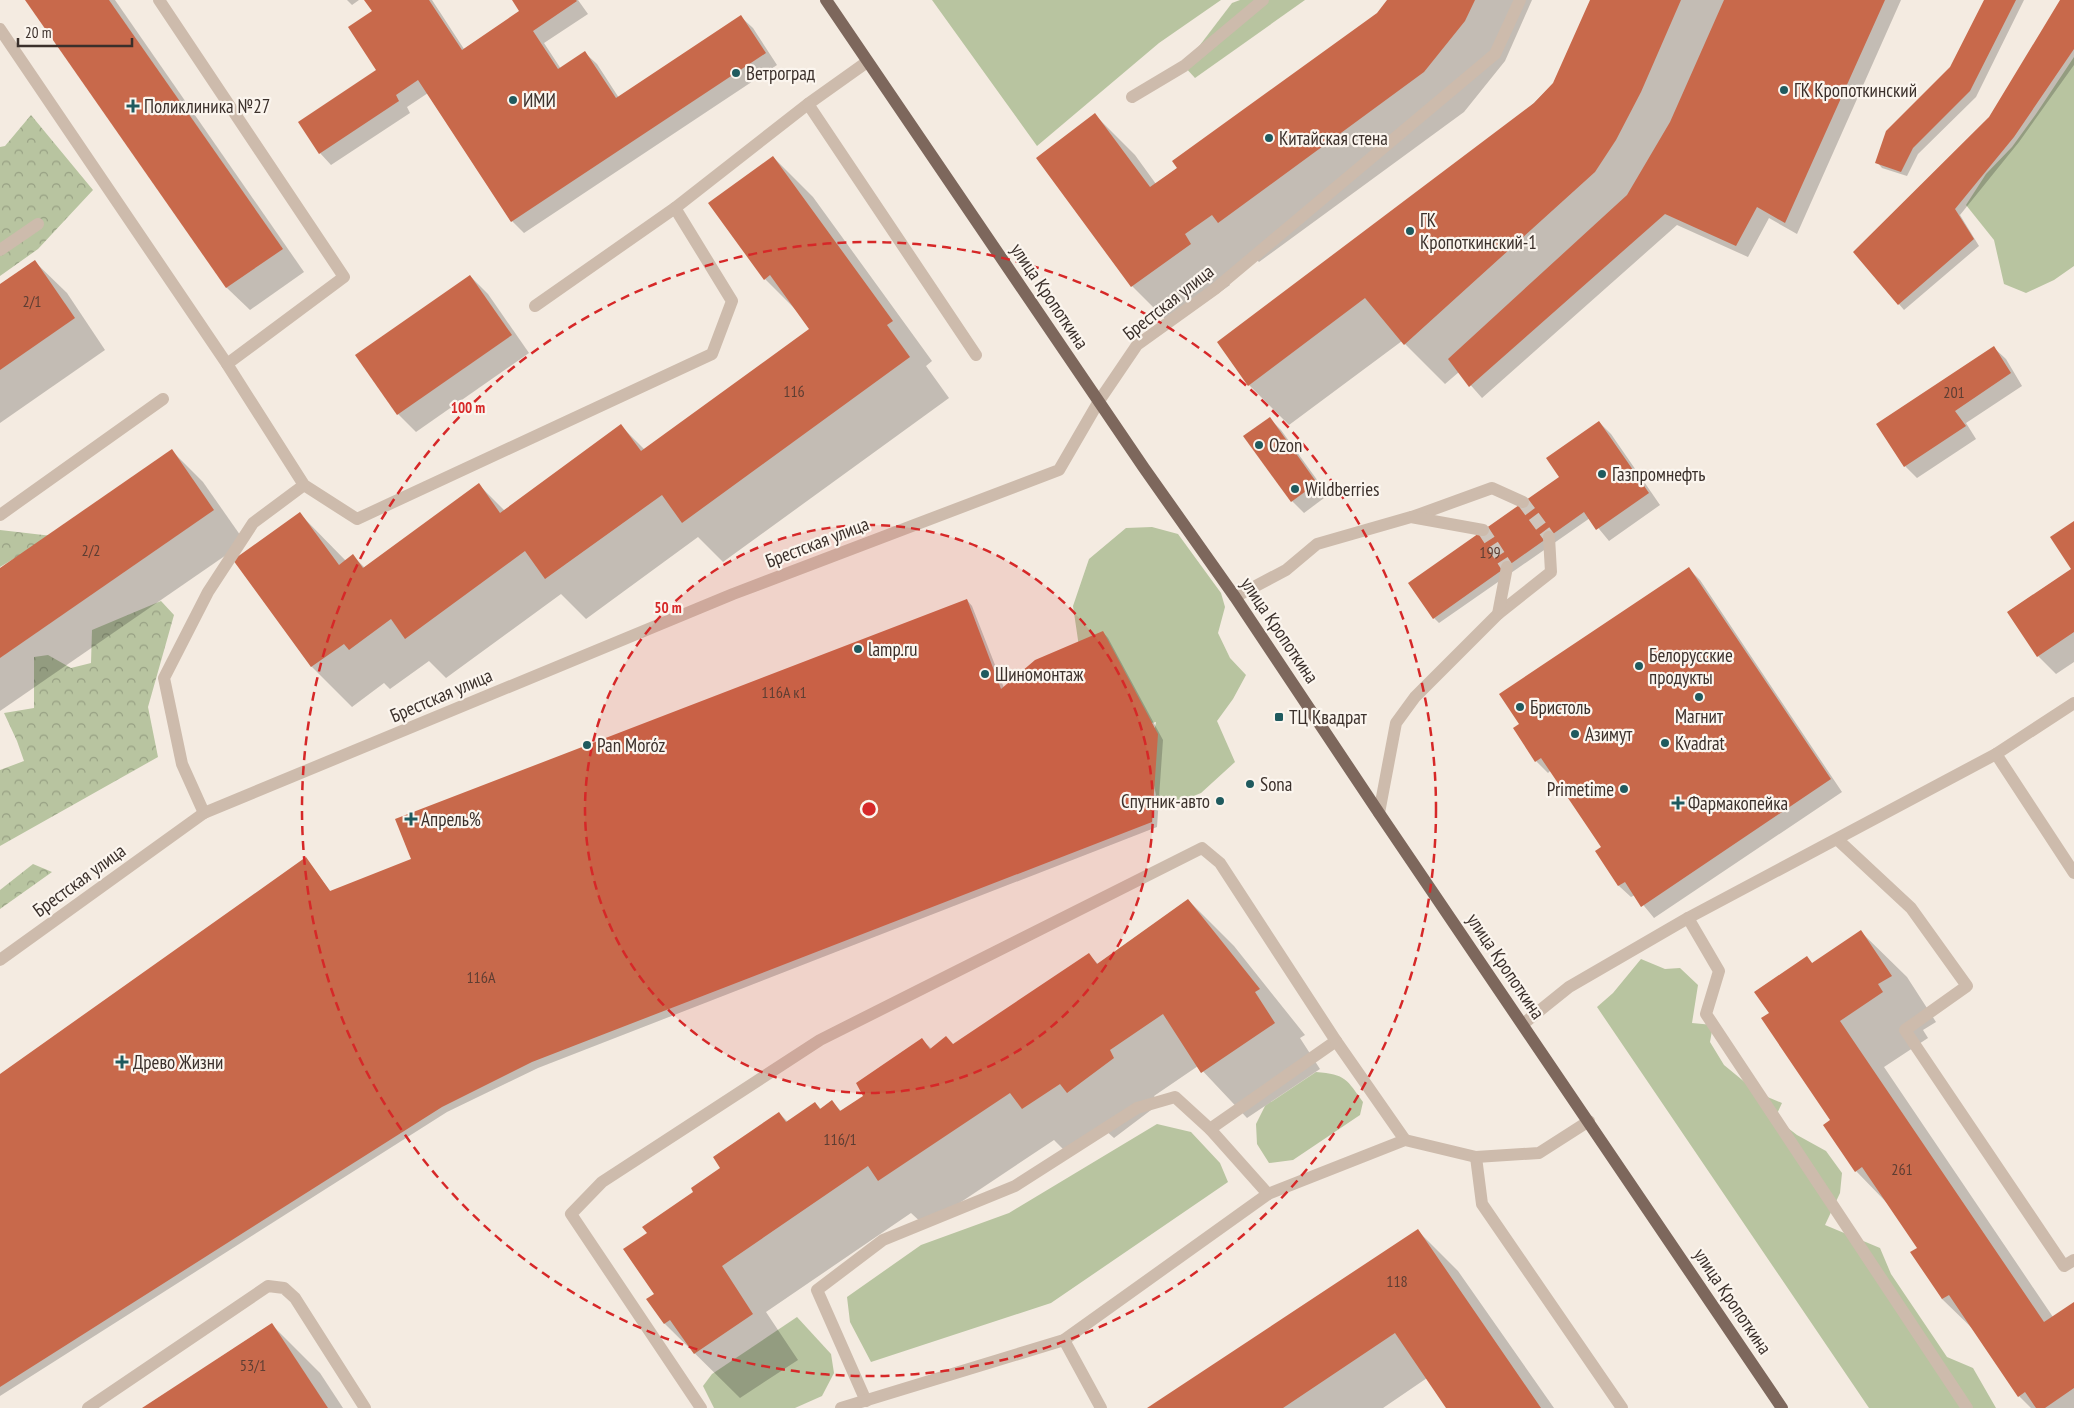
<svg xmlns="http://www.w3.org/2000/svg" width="2074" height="1408" font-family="'PT Sans Narrow',sans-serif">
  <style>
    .green { fill: #b8c4a0 }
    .forest { fill: url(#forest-crowns) }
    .shadow { fill: #0003 }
    .building { fill: #c8694b }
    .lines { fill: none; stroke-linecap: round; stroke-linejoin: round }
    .minor-tunnel { stroke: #cfc6bd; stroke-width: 12; stroke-dasharray: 12 6; stroke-linecap: butt }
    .minor { stroke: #cdbbac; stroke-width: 12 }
    .major { stroke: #7d675c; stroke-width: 12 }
    .ring { fill: none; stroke: #d62828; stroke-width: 2.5; stroke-dasharray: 9 6 }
    .poi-dot { fill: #1f5a5e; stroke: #fbf5ee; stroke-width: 2 }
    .labels { text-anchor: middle; stroke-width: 4.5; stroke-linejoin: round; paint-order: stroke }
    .number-label { font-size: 16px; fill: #5e3e33 }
    .poi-label { font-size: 19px; fill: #3b302b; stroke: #fbf5ee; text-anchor: start }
    .street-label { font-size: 19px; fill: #3b302b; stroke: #fbf5ee }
    .centre { fill: #d62828; stroke: #fbf5ee; stroke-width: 2.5 }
    .ring-label { font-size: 15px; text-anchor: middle; font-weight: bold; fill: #d62828; stroke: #fbf5ee; stroke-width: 4.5; stroke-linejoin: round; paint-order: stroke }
  </style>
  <defs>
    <pattern id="forest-crowns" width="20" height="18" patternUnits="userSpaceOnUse" patternTransform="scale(1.25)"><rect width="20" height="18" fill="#b8c4a0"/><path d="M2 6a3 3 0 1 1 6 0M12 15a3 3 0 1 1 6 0" fill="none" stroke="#97a083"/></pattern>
  </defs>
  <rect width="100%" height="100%" fill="#f4ebe1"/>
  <!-- green -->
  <g class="green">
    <polygon points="932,0 1221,0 1159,43 1037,146"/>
    <polygon points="1240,0 1305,0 1195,78 1184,66 1232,3"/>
    <polygon points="2074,57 2074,266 2054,280 2026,293 2004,284 1994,240 1966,205 1986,174 2012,147 2036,114"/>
    <polygon points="1152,527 1178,534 1221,593 1225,607 1218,633 1230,658 1246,675 1233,699 1217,721 1235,762 1201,793 1159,810 1149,760 1156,722 1130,728 1083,674 1073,606 1089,559 1126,528"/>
    <polygon points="1641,959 1665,969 1680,968 1698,985 1692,1023 1713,1025 1710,1042 1724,1065 1758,1093 1782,1103 1775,1118 1797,1135 1826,1151 1842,1173 1840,1193 1825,1225 1880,1248 1891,1274 1947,1357 1973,1368 1996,1408 1869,1408 1597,1007 1613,993"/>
    <path d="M 1316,1072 C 1346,1074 1347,1080 1363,1102 L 1360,1115 L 1293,1160 L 1269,1163 L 1257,1144 L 1256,1124 L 1265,1106 Z"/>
    <polygon points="1157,1124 1191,1132 1220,1163 1228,1182 1051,1303 871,1362 850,1322 847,1297 921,1245 1009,1213"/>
    <polygon points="797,1317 831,1354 834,1373 822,1396 795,1408 714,1408 703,1386 712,1374"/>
  </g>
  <!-- forest -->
  <g class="forest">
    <polygon points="31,115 93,190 38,249 0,276 0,147 5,146"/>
    <polygon points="0,530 52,536 0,567"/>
    <polygon points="161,601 174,615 148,707 158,757 0,846 0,770 24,761 17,741 4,713 34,708 34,657 48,655 71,668 91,663 92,630"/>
    <polygon points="33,864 52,872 0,909 0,890"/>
  </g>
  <!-- shadow -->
  <g class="shadow">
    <polygon points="27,0 115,0 304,272 250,310 227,288"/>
    <polygon points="347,0 359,0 352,5"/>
    <polygon points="366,0 432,0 464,49 521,12 513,0 578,0 588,14 544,43 561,69 585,53 597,64 619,98 741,17 753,28 777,65 524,233 512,221 428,93 407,107 410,113 331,165 320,153 378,71 374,12"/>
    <polygon points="1389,0 1532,0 1505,61 1464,112 1259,262 1252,255 1224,275 1230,285 1172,326 1132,286 1095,115 1135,155 1156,184 1378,14"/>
    <polygon points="1591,0 1901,0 1797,234 1769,218 1748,257 1677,225 1482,398 1459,372 1445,384 1402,341 1289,425 1249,385 1554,83"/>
    <polygon points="1985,0 2024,0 1976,97 1918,154 1907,176 1882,168 1877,162 1951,68"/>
    <polygon points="2062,0 2074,0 2074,65 2019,142 1960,215 1979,246 1904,310 1855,252 1990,118"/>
    <polygon points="773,157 813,197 932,361 926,366 949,398 723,562 698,537 586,619 561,594 446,678 429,661 390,689 384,683 352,707 312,667 235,561 300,514 346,561 353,556 365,568 479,485 505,511 621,426 645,450 811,329 799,313 765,279"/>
    <polygon points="35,262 67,293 105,350 0,423 0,286"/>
    <polygon points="470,276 488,294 529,353 416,432 398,414 357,355"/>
    <polygon points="1994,348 2006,359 2022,386 1966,423 1976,439 1917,478 1905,466"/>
    <polygon points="1270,419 1281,430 1328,495 1304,513 1292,501 1245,436"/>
    <polygon points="1599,422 1611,434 1660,505 1609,541 1590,518 1439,623 1434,618 1561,477"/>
    <polygon points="172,451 203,482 245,542 0,711 0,570"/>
    <polygon points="2074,522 2074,662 2056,674 2038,656 2008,612 2072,569"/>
    <polygon points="1688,568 1700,580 1842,792 1654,918 1635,895 1631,897 1619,886 1596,851 1602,847 1551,770 1548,773 1536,761"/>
    <polygon points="967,600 972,606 1004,688 1103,632 1108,638 1163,740 1157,827 538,1068 447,1112 0,1396 0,1076 306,859 331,892 412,860"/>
    <polygon points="1188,900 1234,946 1305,1035 1300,1038 1320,1069 1247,1118 1198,1066 1154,1096 1159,1104 1114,1138 1105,1130 1068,1154 1054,1140 925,1226 911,1213 766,1312 798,1360 740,1398 665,1324 648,1300 656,1295 649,1234 722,1168 779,1113 788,1122 815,1103 822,1110 832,1102 842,1112 865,1096 922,1040 932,1049 954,1045 1089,955 1098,964"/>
    <polygon points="1861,932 1907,977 1936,1022 1923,1030 1928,1038 1884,1067 2053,1317 2074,1303 2074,1408 2031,1408 2019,1396 1974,1330 1942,1299 1919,1248 1888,1204 1856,1171 1832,1120 1770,1013 1807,958 1813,964"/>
    <polygon points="1418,1231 1458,1271 1554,1408 1447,1408 1427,1378 1383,1408 1149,1408"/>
    <polygon points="271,1324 320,1373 343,1408 144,1408"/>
  </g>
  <!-- building -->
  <g class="building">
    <polygon points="25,0 109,0 283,249 226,288"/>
    <polygon points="364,0 429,0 462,50 519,11 512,0 576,0 577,1 533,31 558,69 585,51 616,98 741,15 766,53 511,222 418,80 396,95 399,101 319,154 298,122 376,70 348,27 372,11"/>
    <polygon points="1387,0 1475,0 1465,21 1424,72 1218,223 1212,215 1185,234 1191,244 1131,287 1036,158 1095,113 1150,187 1177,168 1172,161 1377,13"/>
    <polygon points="1590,0 1681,0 1641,92 1616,140 1595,172 1404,345 1365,298 1248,386 1217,342 1534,103 1553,83"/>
    <polygon points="1724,0 1885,0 1785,223 1757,207 1736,246 1665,214 1469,387 1448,359 1627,195 1670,122"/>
    <polygon points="1984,0 2016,0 1970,91 1913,148 1901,172 1875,163 1886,131 1950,67"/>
    <polygon points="2060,0 2074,0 2074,49 2014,137 1955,209 1974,239 1898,305 1853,252 1989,117"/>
    <polygon points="773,156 893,321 887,325 910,357 682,523 662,495 545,579 525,551 405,639 391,619 349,650 344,644 311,667 233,560 300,512 339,565 353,554 363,568 479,483 500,513 621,424 641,451 809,329 770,275 764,280 708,203"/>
    <polygon points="35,260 75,318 0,370 0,284"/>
    <polygon points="470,275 512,335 397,415 355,355"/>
    <polygon points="1994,346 2011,373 1955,411 1966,426 1904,467 1876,424"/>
    <polygon points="1270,417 1317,483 1291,502 1243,436"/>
    <polygon points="1599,421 1649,493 1596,530 1584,512 1433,619 1408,583 1559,477 1546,458"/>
    <polygon points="172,449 214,510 0,658 0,568"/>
    <polygon points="2074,521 2074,632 2037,657 2007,612 2071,569 2050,537"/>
    <polygon points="1689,567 1831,779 1641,907 1625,882 1618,886 1595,851 1601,847 1541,758 1535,762 1513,728 1519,724 1499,694"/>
    <polygon points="967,599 1001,689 1035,660 1103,631 1158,734 1152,822 532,1062 442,1107 0,1387 0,1074 306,857 330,891 411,859 395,819"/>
    <polygon points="1188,899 1260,989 1255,992 1275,1023 1201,1073 1163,1014 1110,1050 1114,1058 1067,1093 1060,1084 1022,1109 1010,1093 878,1181 868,1166 722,1266 753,1314 694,1354 670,1320 664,1324 646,1299 654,1294 623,1249 647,1233 642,1227 693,1192 691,1188 720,1168 713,1157 779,1112 786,1122 815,1102 820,1109 832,1100 840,1111 863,1096 856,1083 922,1038 930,1049 946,1036 953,1044 1089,953 1097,964"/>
    <polygon points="1861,930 1892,976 1878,984 1883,992 1840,1021 2044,1322 2074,1302 2074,1388 2045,1408 2036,1408 2025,1392 2018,1397 1949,1295 1942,1299 1910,1252 1917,1248 1862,1167 1855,1172 1823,1125 1830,1120 1761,1018 1769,1013 1754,992 1807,956 1812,963"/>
    <polygon points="1418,1229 1541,1408 1446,1408 1395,1333 1283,1408 1147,1408"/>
    <polygon points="272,1323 328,1408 142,1408"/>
  </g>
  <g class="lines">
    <!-- minor-tunnel -->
    <g class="minor-tunnel">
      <polyline points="1523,502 1549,537"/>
      <polyline points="1483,530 1507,567"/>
    </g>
    <!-- minor -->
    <g class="minor">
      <polyline points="159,0 344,277 227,364"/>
      <polyline points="0,29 227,364 304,485 357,519 712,354 732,301 675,208 808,104 867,62"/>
      <polyline points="1132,97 1184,66 1263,0"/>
      <polyline points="808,104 976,355"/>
      <polyline points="0,250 38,224"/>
      <polyline points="535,306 675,208"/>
      <polyline points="0,515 163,399"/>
      <polyline points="1412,517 1492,488 1523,502"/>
      <polyline points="1235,597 1286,570 1317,544 1411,517 1483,530"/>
      <polyline points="1498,614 1551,572 1549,537"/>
      <polyline points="1996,754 2074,873"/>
      <polyline points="204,813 182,764 164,678 208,592 253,523 304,485"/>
      <polyline points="1379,813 1396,723 1415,697 1498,614 1507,567"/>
      <polyline points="1838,840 1911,908 1967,986 1905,1030 2064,1266 2074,1260"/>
      <polyline points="1688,918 1719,971 1706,1014 1967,1408"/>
      <polyline points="0,960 204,813 733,594 1059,470 1099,401 1137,345 1215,289 1495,54 1520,0"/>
      <polyline points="1523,1024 1569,987 1688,918 1996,754 2074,703"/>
      <polyline points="1210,1129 1336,1041"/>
      <polyline points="1476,1157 1482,1204 1622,1408"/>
      <polyline points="1064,1340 1101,1408"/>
      <polyline points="866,1401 817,1290 883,1240 1015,1186 1137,1108 1175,1097 1210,1129 1268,1194"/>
      <polyline points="88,1408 268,1286 284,1288 295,1298 365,1408"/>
      <polyline points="701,1408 571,1214 602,1182 820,1040 1202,848 1220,863 1336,1041 1405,1140"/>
      <polyline points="841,1408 1064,1340 1268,1194 1405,1140 1476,1157 1539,1153 1589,1121"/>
    </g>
    <!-- major -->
    <polyline class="major" points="826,0 1144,468 1235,597 1379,813 1782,1408"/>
  </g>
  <!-- distance rings -->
  <circle cx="869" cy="809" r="284" fill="#d62828" fill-opacity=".12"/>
  <g class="ring">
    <circle cx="869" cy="809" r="284"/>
    <circle cx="869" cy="809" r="567"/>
  </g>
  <!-- markers -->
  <g class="poi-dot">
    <circle cx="736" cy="73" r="5"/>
    <circle cx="1784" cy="90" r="5"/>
    <circle cx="513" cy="100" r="5"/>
    <path d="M130.5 98.5h5v5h5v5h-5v5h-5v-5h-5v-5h5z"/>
    <circle cx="1269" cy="138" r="5"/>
    <circle cx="1410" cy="231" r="5"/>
    <circle cx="1259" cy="445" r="5"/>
    <circle cx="1602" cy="474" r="5"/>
    <circle cx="1295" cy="489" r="5"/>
    <circle cx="858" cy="649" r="5"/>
    <circle cx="1639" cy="666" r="5"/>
    <circle cx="985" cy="674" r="5"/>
    <circle cx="1699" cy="697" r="5"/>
    <circle cx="1520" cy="707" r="5"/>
    <rect x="1274" y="712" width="10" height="10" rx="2.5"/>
    <circle cx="1575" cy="734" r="5"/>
    <circle cx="1665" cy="743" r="5"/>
    <circle cx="587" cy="745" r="5"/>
    <circle cx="1250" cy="784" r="5"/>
    <circle cx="1624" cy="789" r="5"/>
    <circle cx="1220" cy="801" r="5"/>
    <path d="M1675.5 795.5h5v5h5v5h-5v5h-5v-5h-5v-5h5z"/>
    <path d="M408.5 811.5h5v5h5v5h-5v5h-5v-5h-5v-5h5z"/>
    <path d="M119.5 1054.5h5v5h5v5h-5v5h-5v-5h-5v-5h5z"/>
  </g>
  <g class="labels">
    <!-- number labels -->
    <g class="number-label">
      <text x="32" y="307">2/1</text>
      <text x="794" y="397">116</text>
      <text x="1954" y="398">201</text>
      <text x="91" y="556">2/2</text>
      <text x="1490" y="558">199</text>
      <text x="784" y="698">116А к1</text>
      <text x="481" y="983">116А</text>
      <text x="840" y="1145">116/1</text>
      <text x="1902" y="1175">261</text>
      <text x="1397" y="1287">118</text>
      <text x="253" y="1371">53/1</text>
    </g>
    <!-- poi labels -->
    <g class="poi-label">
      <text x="746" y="80">Ветроград</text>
      <text x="1794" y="97">ГК Кропоткинский</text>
      <text x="523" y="107">ИМИ</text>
      <text x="144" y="113">Поликлиника №27</text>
      <text x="1279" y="145">Китайская стена</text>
      <text x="1420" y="227">ГК<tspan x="1420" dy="22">Кропоткинский-1</tspan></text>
      <text x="1269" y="452">Ozon</text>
      <text x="1612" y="481">Газпромнефть</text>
      <text x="1305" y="496">Wildberries</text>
      <text x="868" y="656">lamp.ru</text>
      <text x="1649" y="662">Белорусские<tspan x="1649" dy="22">продукты</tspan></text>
      <text x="995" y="681">Шиномонтаж</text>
      <text x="1530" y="714">Бристоль</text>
      <text x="1699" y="723" text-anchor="middle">Магнит</text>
      <text x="1289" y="724">ТЦ Квадрат</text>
      <text x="1585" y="741">Азимут</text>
      <text x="1675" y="750">Kvadrat</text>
      <text x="597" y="752">Pan Moróz</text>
      <text x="1260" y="791">Sona</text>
      <text x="1614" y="796" text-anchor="end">Primetime</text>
      <text x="1210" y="808" text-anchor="end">Спутник-авто</text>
      <text x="1688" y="810">Фармакопейка</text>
      <text x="421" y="826">Апрель%</text>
      <text x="133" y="1069">Древо Жизни</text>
    </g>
    <!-- street labels -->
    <g class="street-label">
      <text transform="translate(1050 296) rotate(56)" y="7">улица Кропоткина</text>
      <text transform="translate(1168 302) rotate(-38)" y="7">Брестская улица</text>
      <text transform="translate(817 542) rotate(-21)" y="7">Брестская улица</text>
      <text transform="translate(1280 630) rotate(56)" y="7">улица Кропоткина</text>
      <text transform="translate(441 695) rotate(-23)" y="7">Брестская улица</text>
      <text transform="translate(79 880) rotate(-36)" y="7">Брестская улица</text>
      <text transform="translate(1506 966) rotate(56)" y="7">улица Кропоткина</text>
      <text transform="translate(1733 1301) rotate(56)" y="7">улица Кропоткина</text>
    </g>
  </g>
  <circle cx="869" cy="809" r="8" class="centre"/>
  <g class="ring-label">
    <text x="468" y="413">100 m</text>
    <text x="668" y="613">50 m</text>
  </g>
  <!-- scale -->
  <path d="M18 38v8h114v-8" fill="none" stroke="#3b302b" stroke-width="2.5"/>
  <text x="25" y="38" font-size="15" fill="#3b302b" stroke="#fbf5ee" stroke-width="4" paint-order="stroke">20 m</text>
</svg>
